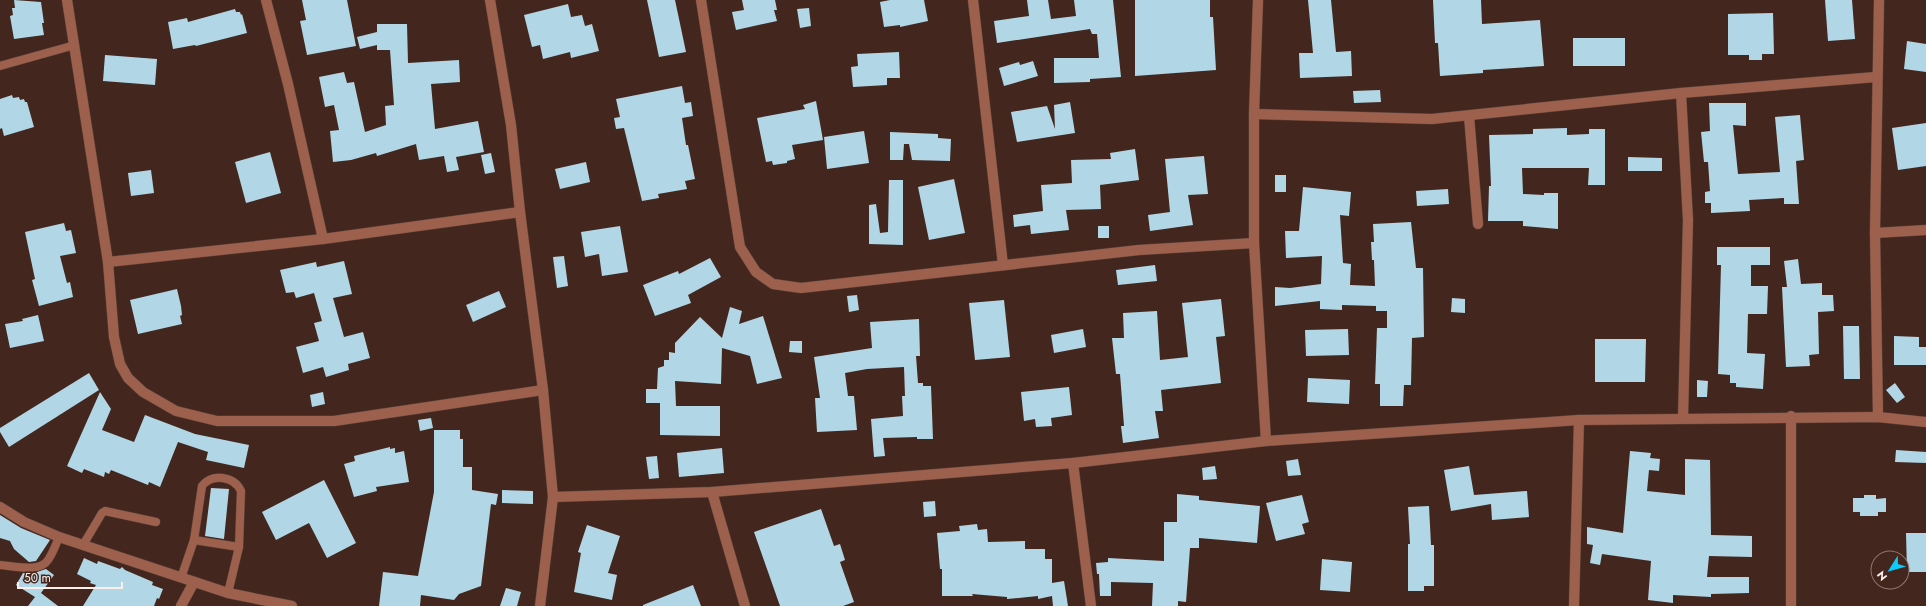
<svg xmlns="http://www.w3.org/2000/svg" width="1926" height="606" font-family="Jost,sans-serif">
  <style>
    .building { fill: #b1d7e6 }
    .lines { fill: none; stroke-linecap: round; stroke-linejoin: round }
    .service-casing { stroke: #5d433a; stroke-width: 9 }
    .minor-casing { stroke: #5d433a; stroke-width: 11 }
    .tertiary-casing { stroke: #5d433a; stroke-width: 11 }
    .service { stroke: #9c604d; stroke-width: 8 }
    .minor { stroke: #9c604d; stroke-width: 10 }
    .tertiary { stroke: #9c604d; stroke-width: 10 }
  </style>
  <rect width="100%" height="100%" fill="#43271e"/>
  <!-- building -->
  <g class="building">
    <polygon points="14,0 41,2 44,23 42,23 44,35 14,39 10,16 13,15 12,8 15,8"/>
    <polygon points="302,0 347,0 356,46 307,55 300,21 306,20"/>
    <polygon points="647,0 675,0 686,52 659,57"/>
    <polygon points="742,0 775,0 777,10 774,10 777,21 736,30 732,12 744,10"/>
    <polygon points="890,0 924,0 928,21 900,27 900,25 884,27 880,2"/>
    <polygon points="1027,0 1048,0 1051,19 1076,16 1074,0 1113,0 1121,77 1090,79 1090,82 1054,83 1054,58 1099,58 1097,34 1092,34 1090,29 997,43 994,21 1029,16"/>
    <polygon points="1135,0 1210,0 1210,17 1213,17 1216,70 1135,76"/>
    <polygon points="1308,0 1331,0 1336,52 1351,51 1352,76 1300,78 1299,53 1313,53"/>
    <polygon points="1433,0 1481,0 1482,24 1540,20 1544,66 1483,70 1483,73 1440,76 1438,43 1435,43"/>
    <polygon points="1825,0 1852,0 1855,39 1828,41"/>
    <polygon points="568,4 571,17 582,15 585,26 592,24 599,51 571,58 570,52 543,59 540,45 532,47 524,15"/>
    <polygon points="809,8 811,26 800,28 797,9"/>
    <polygon points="235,9 236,12 240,12 241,15 242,14 247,33 196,46 195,45 173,49 168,22 187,18 188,22"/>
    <polygon points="1773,13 1774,54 1762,54 1762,60 1749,60 1749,55 1728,55 1728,14"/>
    <polygon points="377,24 407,24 408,63 459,60 460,82 431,84 435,129 478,121 484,152 456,157 459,170 447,172 444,156 419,160 416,144 377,156 376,153 351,160 333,162 330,131 339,130 334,105 325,107 319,77 344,72 347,83 354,82 365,132 386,125 385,106 394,105 390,50 377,50 377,45 360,49 357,37 377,32"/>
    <rect x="1573" y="38" width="52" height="28"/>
    <polygon points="1907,41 1926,44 1926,72 1904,69"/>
    <polygon points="899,52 900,78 887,78 887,85 853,87 851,67 858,66 857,54"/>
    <polygon points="105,55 157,59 155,85 103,81"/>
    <polygon points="1033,61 1038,76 1004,86 999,68 1019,62 1020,65"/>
    <polygon points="682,86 685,103 691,102 693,116 682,118 686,145 688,145 695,179 685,181 687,189 658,194 659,198 642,201 624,128 616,129 614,118 620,117 616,99"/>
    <polygon points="1380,90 1381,102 1354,103 1353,91"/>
    <polygon points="12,95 13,98 19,97 20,100 24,99 25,102 27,102 34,127 4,136 2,128 0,129 0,99"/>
    <polygon points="816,101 823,140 792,145 795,159 787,161 787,163 773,165 772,161 766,162 757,118 805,109 803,105"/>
    <polygon points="1070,102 1075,133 1017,142 1011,112 1047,106 1055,129 1054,105"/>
    <polygon points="1709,103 1746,103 1746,126 1733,125 1738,174 1780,172 1775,117 1800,115 1804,160 1796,161 1799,204 1784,204 1784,198 1749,200 1750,211 1711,213 1711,203 1705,203 1705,192 1710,191 1708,162 1704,162 1701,132 1710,131"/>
    <polygon points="1926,123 1926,166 1898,170 1892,128"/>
    <polygon points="1567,128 1567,135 1589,134 1589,129 1605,129 1605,185 1588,185 1589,168 1522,168 1523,194 1544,195 1544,193 1558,193 1558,229 1523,226 1523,221 1488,221 1489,186 1491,186 1489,135 1533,134 1533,129"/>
    <polygon points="864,131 869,163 827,169 824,137"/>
    <polygon points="890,132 938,134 938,138 951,139 950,161 912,160 909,144 904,144 903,160 890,160"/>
    <polygon points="1135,149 1139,180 1100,185 1101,209 1066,210 1069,230 1031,234 1030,225 1014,227 1013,215 1043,211 1041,185 1072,183 1071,160 1111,159 1110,153"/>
    <polygon points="270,152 281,193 246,203 235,162"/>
    <polygon points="491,153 495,172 485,174 481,155"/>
    <polygon points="1204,156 1208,194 1188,195 1193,225 1150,231 1148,215 1170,212 1165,159"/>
    <polygon points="1628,157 1662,158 1662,171 1628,171"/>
    <polygon points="586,162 590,182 560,189 555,169"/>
    <polygon points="151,170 154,193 131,196 128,173"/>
    <rect x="1275" y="175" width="11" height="17"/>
    <polygon points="954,179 965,233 929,240 918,187"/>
    <polygon points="889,180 903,180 903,245 869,244 869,205 876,204 880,233 888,232"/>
    <polygon points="1303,187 1351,192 1349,216 1340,215 1343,263 1351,264 1350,285 1375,286 1374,260 1372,260 1371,242 1374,242 1373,224 1411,222 1416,268 1423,268 1424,337 1412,338 1411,385 1404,385 1403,406 1380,406 1380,384 1375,384 1377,328 1387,328 1387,311 1376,311 1376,306 1342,305 1342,310 1320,309 1320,301 1275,306 1275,287 1290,288 1321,284 1322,256 1286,258 1285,231 1299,231"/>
    <polygon points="1448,189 1449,204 1417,206 1416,191"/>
    <polygon points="64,223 66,231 71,230 76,253 60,256 67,283 70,282 73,297 39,306 32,280 35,279 25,232"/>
    <polygon points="620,226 628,272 602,276 599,254 585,257 581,232"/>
    <rect x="1098" y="226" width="11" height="12"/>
    <polygon points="1717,247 1770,247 1770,265 1751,265 1751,286 1768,286 1767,314 1748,314 1747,353 1765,354 1763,389 1736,387 1736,383 1730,383 1730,375 1718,374 1721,265 1717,265"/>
    <polygon points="564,256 568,286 557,288 553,257"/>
    <polygon points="710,258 721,277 688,295 691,303 655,316 643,285 678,271 679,274"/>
    <polygon points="1798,259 1801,284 1822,283 1822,295 1833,295 1834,311 1818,312 1819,354 1809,355 1810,366 1786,367 1782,287 1787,287 1784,261"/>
    <polygon points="344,261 352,294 333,298 344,337 363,332 370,358 348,364 349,370 326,377 323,367 303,373 296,347 319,341 314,323 322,321 314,293 296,298 294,292 286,293 280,270 316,262 317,267"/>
    <polygon points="1155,265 1157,281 1118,285 1116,270"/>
    <polygon points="177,289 181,306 182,315 180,316 182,324 138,334 130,300"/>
    <polygon points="499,291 506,307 473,322 466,305"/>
    <polygon points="857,295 859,310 849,312 847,296"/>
    <polygon points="1452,298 1465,299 1465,313 1451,312"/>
    <polygon points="1221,299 1225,336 1216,337 1221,383 1161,390 1163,411 1155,411 1159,438 1123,443 1121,426 1124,426 1120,374 1116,374 1112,338 1124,338 1123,313 1157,311 1160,360 1188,357 1182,303"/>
    <polygon points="1004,300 1010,357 975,360 969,303"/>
    <polygon points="730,307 742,311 739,324 763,316 782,378 757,384 750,356 722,348 721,384 675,381 676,406 720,406 720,436 660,435 660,403 646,403 646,389 657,389 658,368 664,366 664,360 669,360 669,352 675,353 675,343 700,317 722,338"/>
    <polygon points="38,315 44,341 10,348 5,324 23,321 22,319"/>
    <polygon points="919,319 920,356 916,356 918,383 923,383 923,386 931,386 933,439 917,439 917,437 883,438 885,456 874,457 871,419 903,416 902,396 905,396 904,367 867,369 845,373 848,396 854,396 857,430 817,432 815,398 820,398 814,357 872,348 870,322"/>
    <polygon points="1843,326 1859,326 1860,379 1844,379"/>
    <polygon points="1083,329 1086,347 1054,353 1051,335"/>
    <polygon points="1348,329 1349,355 1306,356 1305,330"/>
    <polygon points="1894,336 1919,337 1919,347 1926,347 1926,365 1894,365"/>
    <polygon points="1595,339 1646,339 1645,382 1595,382"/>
    <polygon points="790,341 802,341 802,353 789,352"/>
    <polygon points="89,373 99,390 9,447 0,432 0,428"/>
    <polygon points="1308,378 1350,380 1349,404 1307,402"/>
    <polygon points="1697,380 1708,381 1707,397 1697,397"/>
    <polygon points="1895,383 1905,397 1897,403 1886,390"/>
    <polygon points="1069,387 1072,415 1051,418 1052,426 1036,427 1035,419 1024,421 1021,392"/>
    <polygon points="100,392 111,409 102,430 134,442 145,415 195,434 249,445 244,468 206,460 208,452 178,442 160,487 149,482 148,485 111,470 109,474 105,472 104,477 84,469 82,473 67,466"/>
    <polygon points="323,392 325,404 312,407 310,395"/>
    <polygon points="431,418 433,428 420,431 418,420"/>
    <polygon points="434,430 460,430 460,439 463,439 463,467 472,467 472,490 498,494 496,505 491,504 481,586 459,594 454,600 421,595 420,606 379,606 383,572 418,576 434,492"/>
    <polygon points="390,447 390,449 395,448 395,453 404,451 409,482 376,487 377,491 354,497 344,464 355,461 354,456"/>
    <polygon points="722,448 724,473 679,477 677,453"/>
    <polygon points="1896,450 1926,452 1926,463 1895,462"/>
    <polygon points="1630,451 1651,453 1650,458 1660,459 1659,471 1649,470 1647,491 1685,495 1685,459 1710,460 1711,535 1752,536 1752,557 1709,556 1707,577 1749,577 1749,593 1711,594 1711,597 1673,595 1673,603 1648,600 1651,561 1602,554 1600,565 1590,563 1593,545 1587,544 1587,527 1623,533"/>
    <polygon points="657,456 659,478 649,479 646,457"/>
    <polygon points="1298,459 1301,475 1288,476 1286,461"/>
    <polygon points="1215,466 1217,479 1203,480 1202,468"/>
    <polygon points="1469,466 1474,495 1527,491 1529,517 1492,520 1491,504 1451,511 1444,470"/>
    <polygon points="324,480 356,543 327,558 309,523 276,540 262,512"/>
    <polygon points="211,488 229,489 224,539 205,536"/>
    <polygon points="502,490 533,491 533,504 502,503"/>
    <polygon points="1177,494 1199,496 1199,500 1260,506 1257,543 1199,538 1199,548 1190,548 1186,602 1178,601 1178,606 1152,606 1153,583 1111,582 1111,596 1100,596 1099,574 1097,574 1096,563 1108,562 1108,558 1164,561 1164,522 1177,522"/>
    <polygon points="1302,495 1309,522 1302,524 1305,534 1276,541 1266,503"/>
    <polygon points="1864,495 1876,495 1876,499 1886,498 1886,512 1878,512 1878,516 1860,516 1860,512 1853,512 1853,498 1864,498"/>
    <polygon points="935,501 936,516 924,517 923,502"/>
    <polygon points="1429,506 1431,545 1434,545 1434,586 1424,586 1424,591 1408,591 1408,544 1410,544 1408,507"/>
    <polygon points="821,509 834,546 840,544 845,560 840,562 854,602 843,606 780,606 754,532"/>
    <polygon points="0,515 21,528 50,540 36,561 29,562 14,549 10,541 0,538"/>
    <polygon points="977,524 978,530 987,529 988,542 1025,541 1025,549 1045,549 1045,559 1052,559 1052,583 1064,581 1068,606 1053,606 1052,596 1038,599 1038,596 1007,599 1007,597 972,594 973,596 942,596 942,569 940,569 937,533 960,531 959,526"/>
    <polygon points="587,525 620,536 608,573 617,575 612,600 574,592 581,553 578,552"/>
    <polygon points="1906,533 1926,533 1926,572 1907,572"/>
    <polygon points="84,558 97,564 98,561 120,569 122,567 125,570 153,582 152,585 163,589 159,599 157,598 154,606 83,606 96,585 90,583 91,581 77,574"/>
    <polygon points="1322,559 1352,562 1350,592 1320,590"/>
    <polygon points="46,569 54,575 41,593 58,606 28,606 35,597 16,585 23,573 34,573"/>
    <polygon points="693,585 701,606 643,606 643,605"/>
    <polygon points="506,588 521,592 517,606 500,606"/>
  </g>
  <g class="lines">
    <!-- service casing -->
    <g class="service-casing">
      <g id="service">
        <polyline points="0,66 75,45"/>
        <polyline points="194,540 239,547"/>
        <polyline points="83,545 102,513 105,511 156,522"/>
        <path d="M 0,565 C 13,566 40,573 48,560 C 53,553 56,544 59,537"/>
        <path d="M 181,578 L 194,540 L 202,486 C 212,473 234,476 241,491 L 239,547 L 228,593"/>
      </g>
    </g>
    <!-- minor casing -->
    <g class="minor-casing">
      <g id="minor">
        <polyline points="67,0 108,262 114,337 120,364 128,378 143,392 176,411 217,421 334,421 543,390"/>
        <polyline points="266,0 288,84 323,239"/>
        <polyline points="490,0 511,125 520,212 543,390 553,497 540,606"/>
        <polyline points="701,0 740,247 756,272 773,284 801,288 1139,250 1254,243"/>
        <polyline points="973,0 1003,265"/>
        <polyline points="1258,0 1254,114 1254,243 1266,441"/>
        <polyline points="1681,93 1688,220 1683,418"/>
        <polyline points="1254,114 1432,119 1681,93 1876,77"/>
        <polyline points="1469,116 1478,224"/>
        <polyline points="1875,233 1926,230"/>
        <polyline points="108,262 323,239 520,212"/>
        <polyline points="1878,417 1875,233 1879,0"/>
        <polyline points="1073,463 1091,606"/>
        <polyline points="712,492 745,606"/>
        <polyline points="553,497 712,492 1073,463 1266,441 1579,420 1878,417 1926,422"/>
        <polyline points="181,606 194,582"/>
        <polyline points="1574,606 1579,420"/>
        <polyline points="1791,606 1791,416"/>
      </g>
    </g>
    <!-- tertiary casing -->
    <g class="tertiary-casing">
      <polyline id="tertiary" points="0,507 24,522 59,537 228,593 292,606"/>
    </g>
    <!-- service -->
    <use href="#service" class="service"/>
    <!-- minor -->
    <use href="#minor" class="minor"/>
    <!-- tertiary -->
    <use href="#tertiary" class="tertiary"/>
  </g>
  <!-- north arrow -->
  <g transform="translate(1890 570) rotate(233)"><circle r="19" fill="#43271e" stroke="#8e776f"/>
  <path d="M0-3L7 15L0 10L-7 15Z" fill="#0ecafa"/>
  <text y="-6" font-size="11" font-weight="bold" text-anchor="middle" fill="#feeee9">N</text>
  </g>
  <!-- scale -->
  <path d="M18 582v6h104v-6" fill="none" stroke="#feeee9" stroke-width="2"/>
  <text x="24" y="582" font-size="12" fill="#feeee9" stroke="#43271e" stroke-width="3" paint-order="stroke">50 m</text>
</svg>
